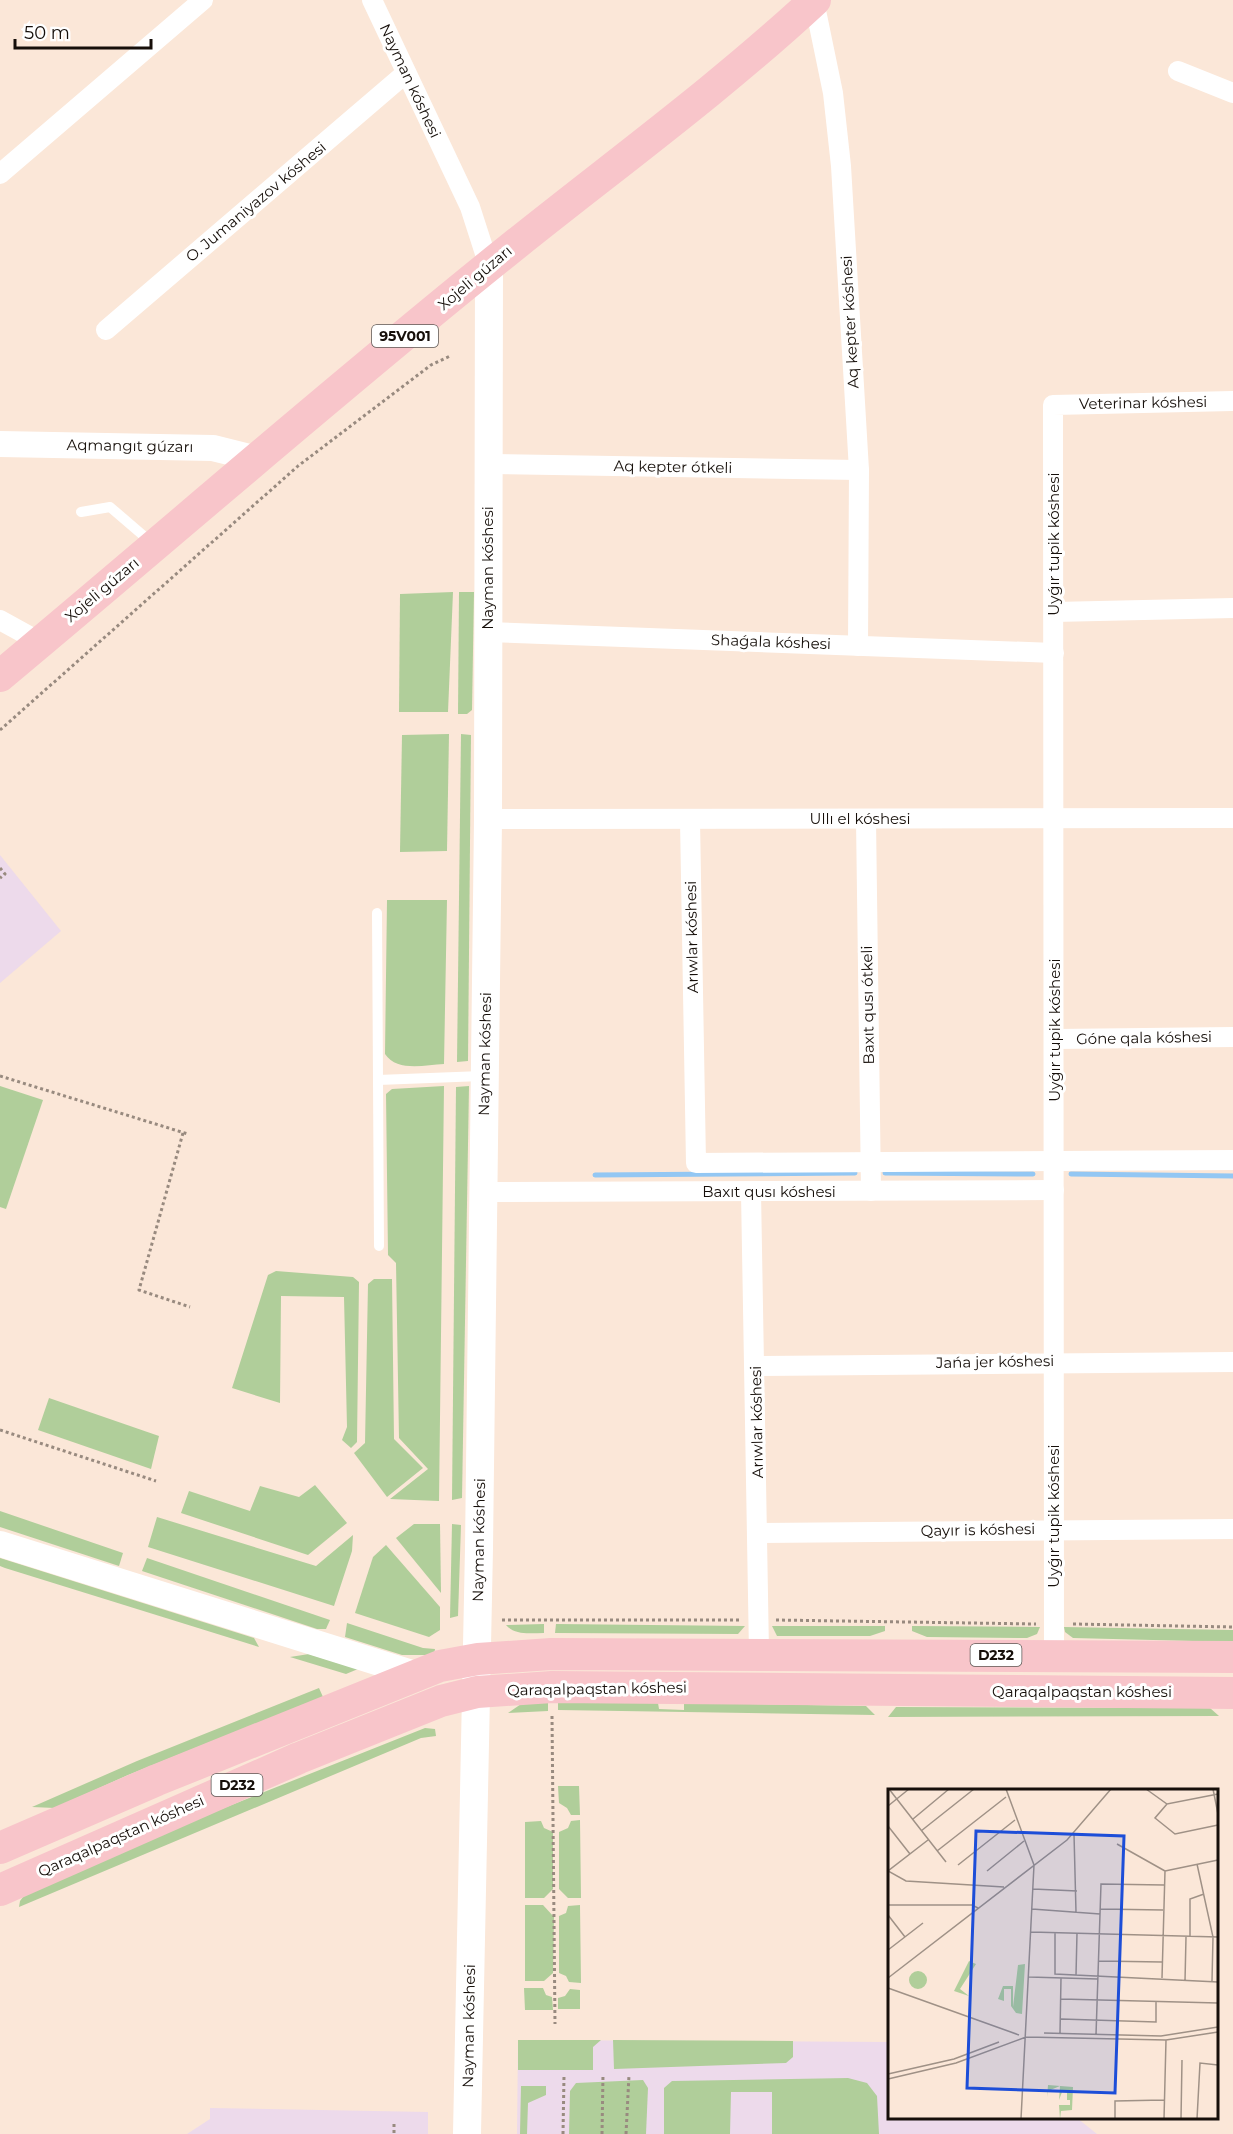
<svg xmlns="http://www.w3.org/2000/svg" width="1233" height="2134" font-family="Montserrat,sans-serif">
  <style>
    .medical { fill: #eddaeb }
    .grass { fill: #b0ce9a }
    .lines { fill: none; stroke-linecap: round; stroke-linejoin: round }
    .stream { stroke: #93c7f3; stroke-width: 5 }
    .path { stroke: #988a7f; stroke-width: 3; stroke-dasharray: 3 3; stroke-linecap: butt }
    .service { stroke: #fff; stroke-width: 10 }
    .minor { stroke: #fff; stroke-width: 20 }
    .tertiary { stroke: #fff; stroke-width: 26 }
    .secondary { stroke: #fff; stroke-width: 28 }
    .primary { stroke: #f8c5ca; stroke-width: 32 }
    .labels { text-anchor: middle; stroke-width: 6; stroke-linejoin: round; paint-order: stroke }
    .shield { fill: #fff; stroke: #5c5754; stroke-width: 1.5 }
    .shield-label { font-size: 14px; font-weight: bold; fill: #160f0a }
    .street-label { font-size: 15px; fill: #160f0a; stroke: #fff }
    .inset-road { fill: none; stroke: #9f9186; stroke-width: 1.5 }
    .view { fill: #1d4ed8; fill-opacity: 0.15; stroke: #1d4ed8; stroke-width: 3 }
    .inset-edge { fill: none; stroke: #160f0a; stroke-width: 3 }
  </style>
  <rect width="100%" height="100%" fill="#fbe7d8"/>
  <!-- medical -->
  <g class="medical">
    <polygon points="0,855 61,931 0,983"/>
    <polygon points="518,2040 889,2042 890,2118 1077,2118 1097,2134 517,2134"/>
    <polygon points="210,2108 428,2112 428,2134 187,2134 210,2119"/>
  </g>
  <!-- grass -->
  <g class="grass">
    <polygon points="453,592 448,712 399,712 400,594"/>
    <polygon points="459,592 474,592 472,710 467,714 458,714"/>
    <polygon points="449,734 447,851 400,852 402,735"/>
    <polygon points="461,734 471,735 468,1061 457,1062"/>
    <path d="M 387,900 L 447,900 L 444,1064 C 424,1065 397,1072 385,1054 Z"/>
    <polygon points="0,1086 43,1100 6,1209 0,1207"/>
    <polygon points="444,1086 439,1501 390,1499 428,1469 399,1438 396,1263 388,1255 386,1094 392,1089"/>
    <polygon points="469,1086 462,1498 452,1500 456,1087"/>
    <polygon points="276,1271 353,1277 359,1282 357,1442 351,1448 342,1440 347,1427 344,1297 281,1296 280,1403 232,1388 268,1275"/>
    <polygon points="374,1279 392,1279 394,1439 423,1468 387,1497 354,1453 365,1443 368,1284"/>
    <polygon points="49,1398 159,1436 151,1469 38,1430"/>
    <polygon points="315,1485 347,1523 308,1555 181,1513 189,1491 250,1511 260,1486 299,1497"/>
    <polygon points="0,1511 123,1553 119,1566 0,1527"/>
    <polygon points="157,1517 316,1566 353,1535 352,1551 334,1606 148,1547"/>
    <polygon points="414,1524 440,1524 441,1593 396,1538"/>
    <polygon points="452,1524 461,1525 458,1616 450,1618"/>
    <polygon points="386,1545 440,1607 440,1630 429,1637 355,1613 373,1557"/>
    <polygon points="0,1558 254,1638 259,1647 5,1568 0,1566"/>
    <polygon points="147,1558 330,1620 326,1629 317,1629 142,1571"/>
    <polygon points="347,1623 423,1648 435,1649 434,1655 402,1655 345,1637"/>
    <path d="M 544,1624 L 544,1633 C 531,1633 515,1636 506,1625 Z"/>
    <polygon points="556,1624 745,1626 738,1634 555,1633"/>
    <polygon points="772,1626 885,1626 885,1631 870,1636 777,1636"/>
    <polygon points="912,1626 1040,1627 1037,1634 1027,1638 927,1637 912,1631"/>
    <polygon points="1064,1627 1233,1630 1233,1642 1073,1638 1065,1632"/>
    <polygon points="309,1654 358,1669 346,1674 290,1657"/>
    <polygon points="319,1688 323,1697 128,1775 55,1808 32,1807 137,1761"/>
    <polygon points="548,1701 548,1711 508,1713 524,1702"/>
    <polygon points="558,1701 658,1703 659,1709 684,1710 684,1703 866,1706 875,1715 558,1710"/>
    <polygon points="896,1707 1210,1708 1219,1716 888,1717"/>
    <polygon points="425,1728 435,1729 436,1736 421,1738 19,1907 20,1901 26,1893 214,1812"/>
    <polygon points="558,1786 579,1786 580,1815 571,1815 567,1808 559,1803"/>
    <polygon points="580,1820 581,1898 568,1898 559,1889 559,1832 568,1828 571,1821"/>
    <polygon points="541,1821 544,1828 553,1832 553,1889 544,1898 525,1898 525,1822"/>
    <polygon points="525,1905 543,1905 554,1917 553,1973 544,1981 525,1981"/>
    <polygon points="580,1905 581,1983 569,1982 566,1976 559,1973 559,1916 566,1913 568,1906"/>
    <polygon points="524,1988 543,1988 546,1995 552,1997 553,2010 525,2010"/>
    <polygon points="570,1989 580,1990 580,2009 558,2009 558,1998 565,1996"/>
    <polygon points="518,2040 601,2040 593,2047 593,2070 518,2070"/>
    <polygon points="613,2040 793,2041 793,2057 786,2063 614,2069"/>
    <polygon points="848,2078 867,2083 877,2096 879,2134 772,2134 772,2092 731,2092 730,2134 664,2134 664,2088 672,2081"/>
    <polygon points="643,2080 648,2088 646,2134 569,2134 570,2091 576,2083"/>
    <polygon points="521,2086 546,2086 546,2095 528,2103 527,2134 520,2134"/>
  </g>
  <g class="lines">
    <!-- stream -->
    <g class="stream">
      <polyline points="885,1173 1033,1174"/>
      <polyline points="1071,1174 1233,1176"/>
      <polyline points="595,1175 855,1173"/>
    </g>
    <!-- path -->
    <g class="path">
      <polyline points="0,730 298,466 431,365 450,356"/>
      <polyline points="0,868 5,874 0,878"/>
      <polyline points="0,1076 188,1134"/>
      <polyline points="183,1133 139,1290 190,1307"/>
      <polyline points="0,1430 156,1481"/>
      <polyline points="502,1620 739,1620"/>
      <polyline points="776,1620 1036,1624"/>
      <polyline points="1073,1624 1233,1627"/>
      <polyline points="552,1716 555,2024"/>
      <polyline points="394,2124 394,2134"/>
      <polyline points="563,2134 564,2076"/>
      <polyline points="602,2134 603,2075"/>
      <polyline points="626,2134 629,2075"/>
    </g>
    <!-- service -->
    <g class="service">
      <polyline points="81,512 110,507 152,543"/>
      <polyline points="377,913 379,1246"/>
      <polyline points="378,1080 482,1076"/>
    </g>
    <!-- minor -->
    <g class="minor">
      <polyline points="372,0 470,207 489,266"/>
      <polyline points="814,1 833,93 841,166 859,470 858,646"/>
      <polyline points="1178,71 1233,93"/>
      <polyline points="0,174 203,0"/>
      <polyline points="106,330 406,73"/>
      <polyline points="488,464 859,470"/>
      <polyline points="1054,612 1233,608"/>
      <polyline points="0,620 40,642"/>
      <polyline points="487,632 1054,653"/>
      <polyline points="488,819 1233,818"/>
      <polyline points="866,819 871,1191"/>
      <polyline points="690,820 696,1163 1233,1160"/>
      <polyline points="1056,1039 1233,1037"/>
      <polyline points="483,1192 1054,1190"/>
      <polyline points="751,1192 759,1653"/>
      <polyline points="756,1366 1233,1362"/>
      <polyline points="758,1533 1233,1529"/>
      <polyline points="1054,1655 1053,405 1233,401"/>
    </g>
    <!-- tertiary -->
    <g class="tertiary">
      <polyline points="0,444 213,448 258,459"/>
      <polyline points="0,1544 418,1675"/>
    </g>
    <!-- secondary -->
    <polyline class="secondary" points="467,2134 479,1548 488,819 489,266"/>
    <!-- primary -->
    <g class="primary">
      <path d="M 0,676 C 169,535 334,390 506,252 C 609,169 717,91 815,0"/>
      <polyline points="0,1848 157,1780 440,1666 478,1659 551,1654 1233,1657"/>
      <polyline points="0,1890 299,1758 441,1701 477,1692 552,1687 1233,1693"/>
    </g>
  </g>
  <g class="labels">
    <!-- shield labels -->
    <g class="shield">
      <rect x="372" y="325" width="66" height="22" rx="4.5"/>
      <rect x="970.5" y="1644" width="51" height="22" rx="4.5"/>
      <rect x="211.5" y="1774" width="51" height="22" rx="4.5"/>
    </g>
    <g class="shield-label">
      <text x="405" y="341">95V001</text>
      <text x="996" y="1660">D232</text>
      <text x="237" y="1790">D232</text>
    </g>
    <!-- street labels -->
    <g class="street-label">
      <text transform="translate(410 81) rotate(65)" y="5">Nayman kóshesi</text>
      <text transform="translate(256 202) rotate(-40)" y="5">O. Jumaniyazov kóshesi</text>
      <text transform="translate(475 278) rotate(-40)" y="5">Xojeli gúzarı</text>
      <text transform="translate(850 322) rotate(-93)" y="5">Aq kepter kóshesi</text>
      <text transform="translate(1143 403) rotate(-1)" y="5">Veterinar kóshesi</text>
      <text transform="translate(130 446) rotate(1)" y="5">Aqmangıt gúzarı</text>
      <text transform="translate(673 467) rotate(1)" y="5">Aq kepter ótkeli</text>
      <text transform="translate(1054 544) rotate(-90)" y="5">Uyǵır tupik kóshesi</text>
      <text transform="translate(488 568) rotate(-90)" y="5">Nayman kóshesi</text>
      <text transform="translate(102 590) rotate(-40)" y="5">Xojeli gúzarı</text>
      <text transform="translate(771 642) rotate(2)" y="5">Shaǵala kóshesi</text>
      <text x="860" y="824">Ullı el kóshesi</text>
      <text transform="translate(692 937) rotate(-91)" y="5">Arıwlar kóshesi</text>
      <text transform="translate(868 1005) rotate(-91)" y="5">Baxıt qusı ótkeli</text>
      <text transform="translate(1055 1030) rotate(-90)" y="5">Uyǵır tupik kóshesi</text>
      <text transform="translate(1144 1038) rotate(-1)" y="5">Góne qala kóshesi</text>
      <text transform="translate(485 1054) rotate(-89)" y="5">Nayman kóshesi</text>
      <text x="769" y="1197">Baxıt qusı kóshesi</text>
      <text transform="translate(995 1362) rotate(-1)" y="5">Jańa jer kóshesi</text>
      <text transform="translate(757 1422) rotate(-91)" y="5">Arıwlar kóshesi</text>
      <text transform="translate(1054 1516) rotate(-90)" y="5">Uyǵır tupik kóshesi</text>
      <text transform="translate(978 1530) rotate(-1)" y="5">Qayır is kóshesi</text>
      <text transform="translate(479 1540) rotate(-89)" y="5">Nayman kóshesi</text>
      <text transform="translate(597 1689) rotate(-1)" y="5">Qaraqalpaqstan kóshesi</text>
      <text x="1082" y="1697">Qaraqalpaqstan kóshesi</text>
      <text transform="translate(121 1836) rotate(-24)" y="5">Qaraqalpaqstan kóshesi</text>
      <text transform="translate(469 2026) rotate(-89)" y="5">Nayman kóshesi</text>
    </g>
  </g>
  <!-- overview -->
  <g transform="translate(888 1789)">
    <rect width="330" height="330" fill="#fbe7d8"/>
    <path d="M 81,172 L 88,175 L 72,200 L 81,207 L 66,202 ZM 137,175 L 134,225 L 128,224 L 123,217 L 123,200 L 116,200 L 116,212 L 110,210 L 115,197 L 125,197 L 125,218 L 130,176 ZM21 191a9 9 0 1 1 18 0a9 9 0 1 1-18 0ZM 160,296 L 185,298 L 184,321 L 173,322 L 172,330 L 171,316 L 182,316 L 182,311 L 179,311 L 179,303 L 174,303 L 171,311 L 172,297 L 160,302 L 159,308 Z" fill="#b0ce9a"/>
    <path class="inset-road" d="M 1,0 L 58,73M 118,0 L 146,76M 258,0 L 279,15 L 330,5M 325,0 L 330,25M 279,15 L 267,29 L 287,45 L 330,36M 0,17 L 21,0M 25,30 L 61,0M 0,37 L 22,65M 33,42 L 86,0M 186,45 L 188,123M 40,51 L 0,82 L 18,92 L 116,98M 229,55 L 277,82M 49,62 L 118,8M 309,75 L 325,148 L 324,192M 70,76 L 127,31M 99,82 L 136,52M 277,82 L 330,71M 145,100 L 189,102M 0,116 L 84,116 L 90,119M 144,120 L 212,125M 212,120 L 275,121M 0,126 L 17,148M 143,143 L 330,148M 167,144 L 167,185 L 330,193M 302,148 L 302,110 L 316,105M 0,161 L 35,134M 211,172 L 274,173M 188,186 L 189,144M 141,188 L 210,190M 0,189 L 179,51 L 223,0M 274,189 L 277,82M 297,192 L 298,148M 0,199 L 131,246M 173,210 L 330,214M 173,230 L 268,233 L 268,213M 156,244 L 273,247 L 330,238M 172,244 L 173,189M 208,246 L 213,95 L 276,96M 0,285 L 66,270 L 111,253M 0,290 L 68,274 L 138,248 L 278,251 L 330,243M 133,330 L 146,76M 227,330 L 227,312 L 276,311M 276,330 L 278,251M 293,330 L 294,271M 309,330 L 312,274 L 330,276"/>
    <path class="view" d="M 88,42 L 236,47 L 227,304 L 79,299 Z"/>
    <rect width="330" height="330" class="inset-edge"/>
  </g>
  <!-- scale -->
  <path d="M15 39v9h136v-9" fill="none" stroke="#160f0a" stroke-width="3"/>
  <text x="24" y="39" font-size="18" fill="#160f0a" stroke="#ffffff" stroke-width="4.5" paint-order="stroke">50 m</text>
</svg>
